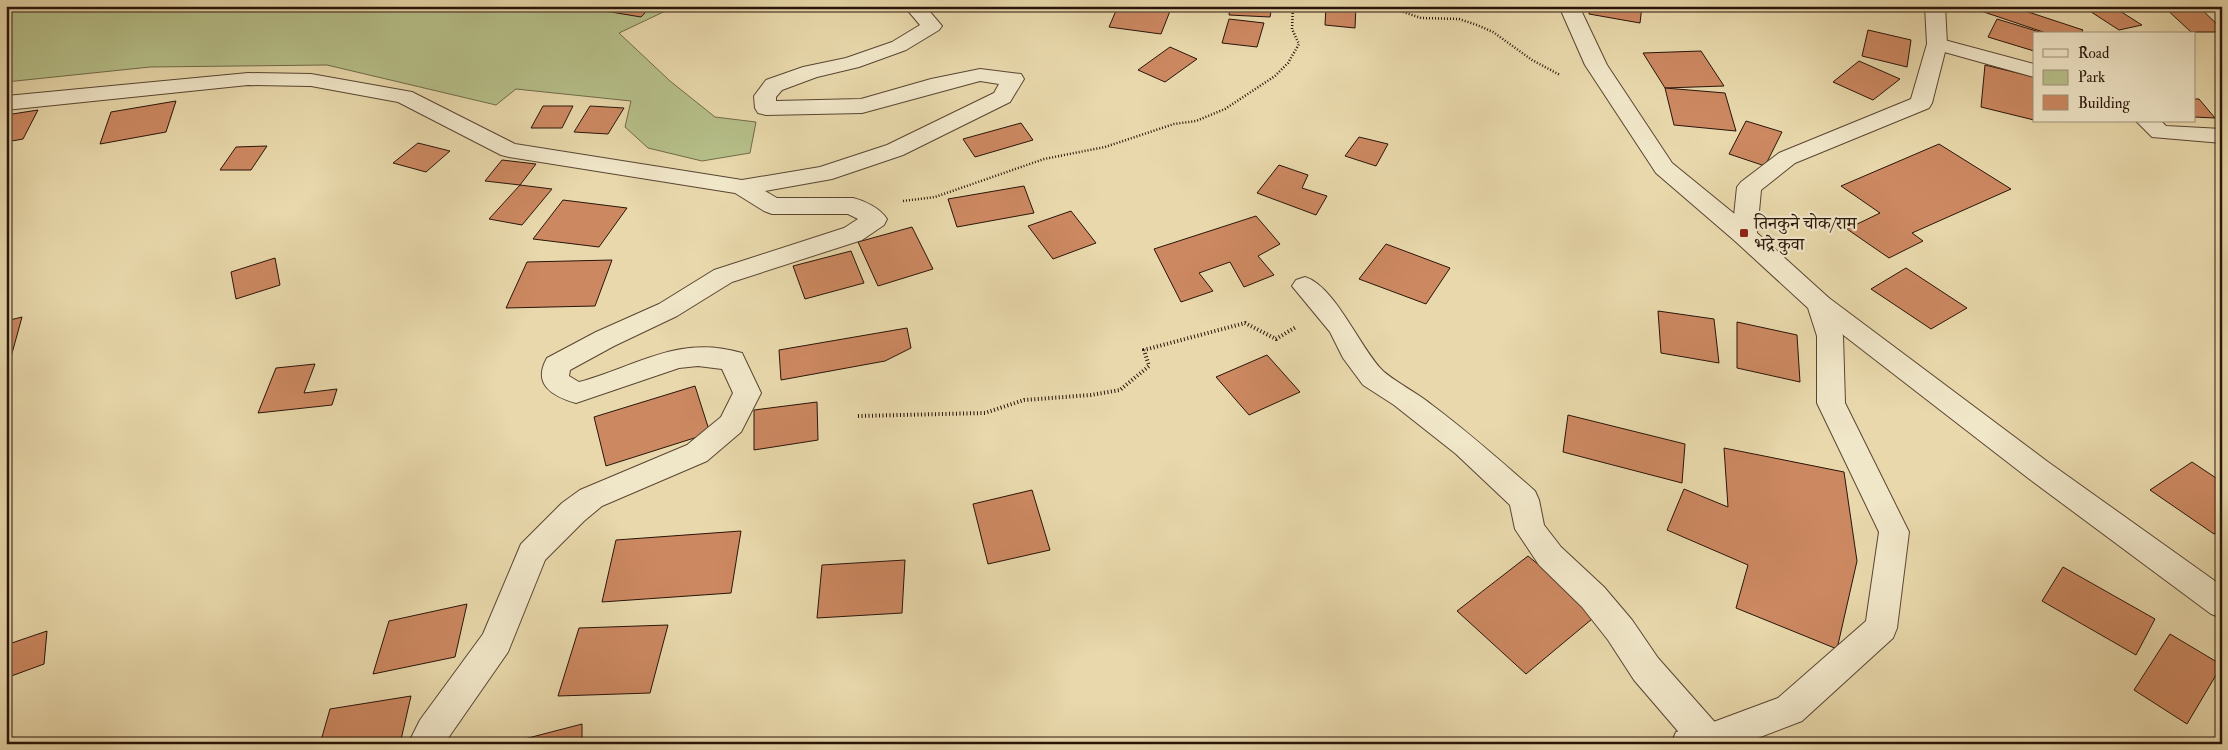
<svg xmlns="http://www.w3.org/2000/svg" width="2228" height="750" font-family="'IM FELL Double Pica','Noto Serif Devanagari',serif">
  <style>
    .green { fill: #b6bf89; stroke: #706a49 }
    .building { fill: #cc8861; stroke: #291409 }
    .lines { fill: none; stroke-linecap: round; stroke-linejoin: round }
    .minor-casing { stroke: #594532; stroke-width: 2 }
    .tertiary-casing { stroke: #594532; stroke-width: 2 }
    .path-far1 { stroke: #291409; stroke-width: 2.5; stroke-dasharray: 1 2; stroke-linecap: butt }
    .path { stroke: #291409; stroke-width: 4; stroke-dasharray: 1 2.5; stroke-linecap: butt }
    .minor { fill: #f0e6c8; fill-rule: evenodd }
    .tertiary { fill: #f0e6c8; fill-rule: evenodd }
    .poi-dot { fill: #8f2418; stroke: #f0e6c8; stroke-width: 2 }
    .labels { text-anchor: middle; stroke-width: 4.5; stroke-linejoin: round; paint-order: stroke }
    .poi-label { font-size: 18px; fill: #291409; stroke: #f0e6c8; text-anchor: start }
  </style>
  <rect width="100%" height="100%" fill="#e8d8ab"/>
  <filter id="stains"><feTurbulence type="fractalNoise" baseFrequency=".004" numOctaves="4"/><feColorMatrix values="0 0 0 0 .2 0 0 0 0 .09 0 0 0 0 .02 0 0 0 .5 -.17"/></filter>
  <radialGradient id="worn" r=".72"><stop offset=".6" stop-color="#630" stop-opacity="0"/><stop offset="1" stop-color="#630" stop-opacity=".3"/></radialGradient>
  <!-- green -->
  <polygon class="green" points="6,6 676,6 619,33 670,81 715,117 756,122 750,153 702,161 648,148 625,127 631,101 516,89 496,105 327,65 150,67 6,82"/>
  <!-- building -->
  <g class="building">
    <polygon points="575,6 651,6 641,17"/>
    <polygon points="1118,6 1172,6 1161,34 1109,27"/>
    <polygon points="1230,6 1272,6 1270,17 1229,15"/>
    <polygon points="1326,6 1356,6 1355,28 1325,25"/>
    <polygon points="1590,6 1642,6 1640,23 1589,14"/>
    <polygon points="1981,6 2010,6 2083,30 2080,34 2049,34 1978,10"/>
    <polygon points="2096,6 2112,6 2142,25 2119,30 2085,8"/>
    <polygon points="2163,6 2198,6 2222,29 2222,32 2191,32"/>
    <polygon points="1229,19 1264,23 1257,47 1222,43"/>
    <polygon points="1997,19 2043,33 2034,34 2034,51 1988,37"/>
    <polygon points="1868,30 1911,40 1907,67 1862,56"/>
    <polygon points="1170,47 1197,59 1165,82 1138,70"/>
    <polygon points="1701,51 1724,86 1665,88 1643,53"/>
    <polygon points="1859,61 1900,79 1873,100 1833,82"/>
    <polygon points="1985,65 2034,77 2034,120 1981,107"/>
    <polygon points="1665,88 1725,93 1736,131 1674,125"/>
    <polygon points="2194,99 2199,99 2215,118 2194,117"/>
    <polygon points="176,101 166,132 100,144 111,112"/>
    <polygon points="543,106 573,106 562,128 531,128"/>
    <polygon points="590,106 624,108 608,134 574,132"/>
    <polygon points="38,110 23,139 6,142 6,115"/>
    <polygon points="1746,121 1782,132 1765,166 1729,154"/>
    <polygon points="1021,123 1033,140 975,157 963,139"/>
    <polygon points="1359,137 1388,144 1376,166 1345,156"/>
    <polygon points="418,143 450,151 426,172 393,163"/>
    <polygon points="1939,144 2011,189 1912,233 1923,241 1889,258 1847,229 1880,213 1841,186"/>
    <polygon points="267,146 251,170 220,170 236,147"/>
    <polygon points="502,160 536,164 520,185 485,181"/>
    <polygon points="1279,165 1308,175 1302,188 1327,196 1316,215 1257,193"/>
    <polygon points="520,185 552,189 522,225 489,219"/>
    <polygon points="1024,186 1034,213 957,227 948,199"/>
    <polygon points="563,200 627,208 599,247 533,239"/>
    <polygon points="1071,211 1096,243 1053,259 1028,226"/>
    <polygon points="1256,216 1280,244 1258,256 1274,275 1244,287 1230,262 1199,273 1213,291 1181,302 1154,249"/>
    <polygon points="912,227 933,269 878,286 858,242"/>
    <polygon points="1386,244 1450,268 1426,304 1359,279"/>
    <polygon points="851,251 864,283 805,299 793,266"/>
    <polygon points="275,258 280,285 236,299 231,272"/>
    <polygon points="612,260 595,306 506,308 527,262"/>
    <polygon points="1906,268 1967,308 1931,329 1871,289"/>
    <polygon points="1658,311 1714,319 1719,363 1661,353"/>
    <polygon points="22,317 11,357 6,358 6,321"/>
    <polygon points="1737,322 1797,335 1800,382 1737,368"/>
    <polygon points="907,328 911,348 885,361 781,380 779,350"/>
    <polygon points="1267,355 1300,392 1249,415 1216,377"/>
    <polygon points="315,364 304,393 337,389 332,405 258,413 276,368"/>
    <polygon points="695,386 710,433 606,466 594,417"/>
    <polygon points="817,402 818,440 754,450 754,410"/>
    <polygon points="1568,415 1685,444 1682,483 1563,452"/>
    <polygon points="1724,448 1844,472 1857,561 1837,649 1736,608 1748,565 1667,530 1684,489 1728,507"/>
    <polygon points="2192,462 2222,482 2222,529 2214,534 2150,490"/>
    <polygon points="1032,490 1050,550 988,564 973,504"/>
    <polygon points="741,531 731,593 602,602 616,540"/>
    <polygon points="1528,556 1598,614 1526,674 1457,611"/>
    <polygon points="905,560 902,613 817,618 822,565"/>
    <polygon points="2063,567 2155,619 2136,655 2042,601"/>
    <polygon points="467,604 455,657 373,674 389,621"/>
    <polygon points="668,625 650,693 558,696 579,628"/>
    <polygon points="47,631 44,664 6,678 6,645"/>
    <polygon points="2170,634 2222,665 2187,724 2134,690"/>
    <polygon points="411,696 400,744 320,744 330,709"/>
    <polygon points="582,724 582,744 505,744"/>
  </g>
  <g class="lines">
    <!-- minor casing -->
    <g class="minor-casing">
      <g id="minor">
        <path d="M 904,6 L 925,6 L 942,26 L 939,30 L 906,50 L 859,67 L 817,77 L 782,90 L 776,97 L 776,101 L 861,99 L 931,79 L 980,69 L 1021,74 L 1024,79 L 1010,102 L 903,155 L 832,179 L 765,191 L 777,198 L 853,198 C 865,201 880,208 887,219 L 884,225 L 862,240 L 732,282 L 677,316 L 614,346 L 570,370 L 569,376 L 579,382 C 638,366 678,334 742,353 L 761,393 L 741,432 L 707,461 L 602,506 L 584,521 L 545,560 L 508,652 L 444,744 L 408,744 L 420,720 L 483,634 L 521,544 L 562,503 L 580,490 L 687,445 L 721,417 L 733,393 L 722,369 L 698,366 L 679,368 L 576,403 C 552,396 532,384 547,358 L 596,332 L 659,304 L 714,270 L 844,228 L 858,219 L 848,214 L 772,214 L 764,211 L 735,193 L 509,157 L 501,155 L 398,102 L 311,86 L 248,85 L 6,110 L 6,96 L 248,73 L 311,74 L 412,92 L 515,144 L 742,180 L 820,167 L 887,145 L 994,93 L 999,84 L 980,81 L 862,113 L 766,115 L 758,113 L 755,108 L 754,96 L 766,80 L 803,67 L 846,58 L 892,42 L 920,25 Z"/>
        <polygon points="1559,6 1579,6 1607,65 1672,163 1753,229 1756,235 1753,241 1744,243 1735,241 1656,173 1585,65"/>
        <polygon points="1937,38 2034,64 2034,77 1930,48 1927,44 1930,40"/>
        <polygon points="2136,121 2161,121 2166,126 2222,129 2222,143 2152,137"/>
        <path d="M 1305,277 C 1335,286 1360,348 1382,370 C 1392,380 1419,394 1432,405 C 1468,432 1501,461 1535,491 L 1539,500 L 1544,525 L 1561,547 L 1604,587 L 1632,620 L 1658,658 L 1720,728 L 1726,740 L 1724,744 L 1689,744 L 1634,680 L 1608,640 L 1582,607 L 1539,565 L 1515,529 L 1510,505 L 1456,454 L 1394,405 L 1363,385 L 1343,358 L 1330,332 L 1292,286 L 1296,280 Z"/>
        <polygon points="1820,295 1829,298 2048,462 2222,586 2222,618 2211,614 2028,478 1811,310 1807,304 1811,298"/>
      </g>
    </g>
    <!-- tertiary casing -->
    <g class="tertiary-casing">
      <polygon id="tertiary" points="1925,6 1945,6 1947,44 1932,103 1929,108 1795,163 1761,190 1757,233 1829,298 1843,336 1845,403 1909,532 1897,628 1893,638 1802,721 1742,744 1671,744 1676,732 1708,724 1778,698 1866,621 1879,532 1817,403 1817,336 1808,308 1735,241 1732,235 1737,187 1741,182 1779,153 1911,99 1927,44"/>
    </g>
    <!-- path-far1 -->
    <g class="path-far1">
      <polyline points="1386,6 1421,18 1459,19 1477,25 1493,32 1532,60 1560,75"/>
      <polyline points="903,201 935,197 1044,159 1105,147 1174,124 1196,121 1225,109 1275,76 1288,63 1299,44 1292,29 1293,6"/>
    </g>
    <!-- path -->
    <polyline class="path" points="858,416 985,413 1024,400 1091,395 1120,390 1149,366 1144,350 1245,323 1276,339 1296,327"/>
    <!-- minor -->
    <use href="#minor" class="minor"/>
    <!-- tertiary -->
    <use href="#tertiary" class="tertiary"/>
  </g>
  <!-- markers -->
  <rect class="poi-dot" x="1739" y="228" width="10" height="10" rx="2.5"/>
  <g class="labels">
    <!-- poi labels -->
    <g class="poi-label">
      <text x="1754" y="229">तिनकुने चोक/राम<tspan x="1754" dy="21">भद्रे कुवा</tspan></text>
    </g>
  </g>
  <!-- margin -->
  <rect width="2228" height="750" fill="none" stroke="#e8d8ab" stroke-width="25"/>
  <rect x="8" y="8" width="2213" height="735" fill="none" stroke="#291409" stroke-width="2.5"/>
  <rect x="12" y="12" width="2203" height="725" fill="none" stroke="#291409"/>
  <!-- legend -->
  <rect x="2033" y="32" width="162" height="90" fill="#f0e6c8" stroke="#a0927c"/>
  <rect x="2043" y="49" width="25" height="8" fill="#f0e6c8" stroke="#a0927c"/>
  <text x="2078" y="58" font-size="15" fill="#291409">Road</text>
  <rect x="2043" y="70" width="25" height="15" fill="#b6bf89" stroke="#a0927c"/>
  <text x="2078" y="82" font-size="15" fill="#291409">Park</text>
  <rect x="2043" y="95" width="25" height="15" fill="#cc8861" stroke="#a0927c"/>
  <text x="2078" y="108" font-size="15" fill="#291409">Building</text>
  <rect width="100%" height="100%" filter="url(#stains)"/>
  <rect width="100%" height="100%" fill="url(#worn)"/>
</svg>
